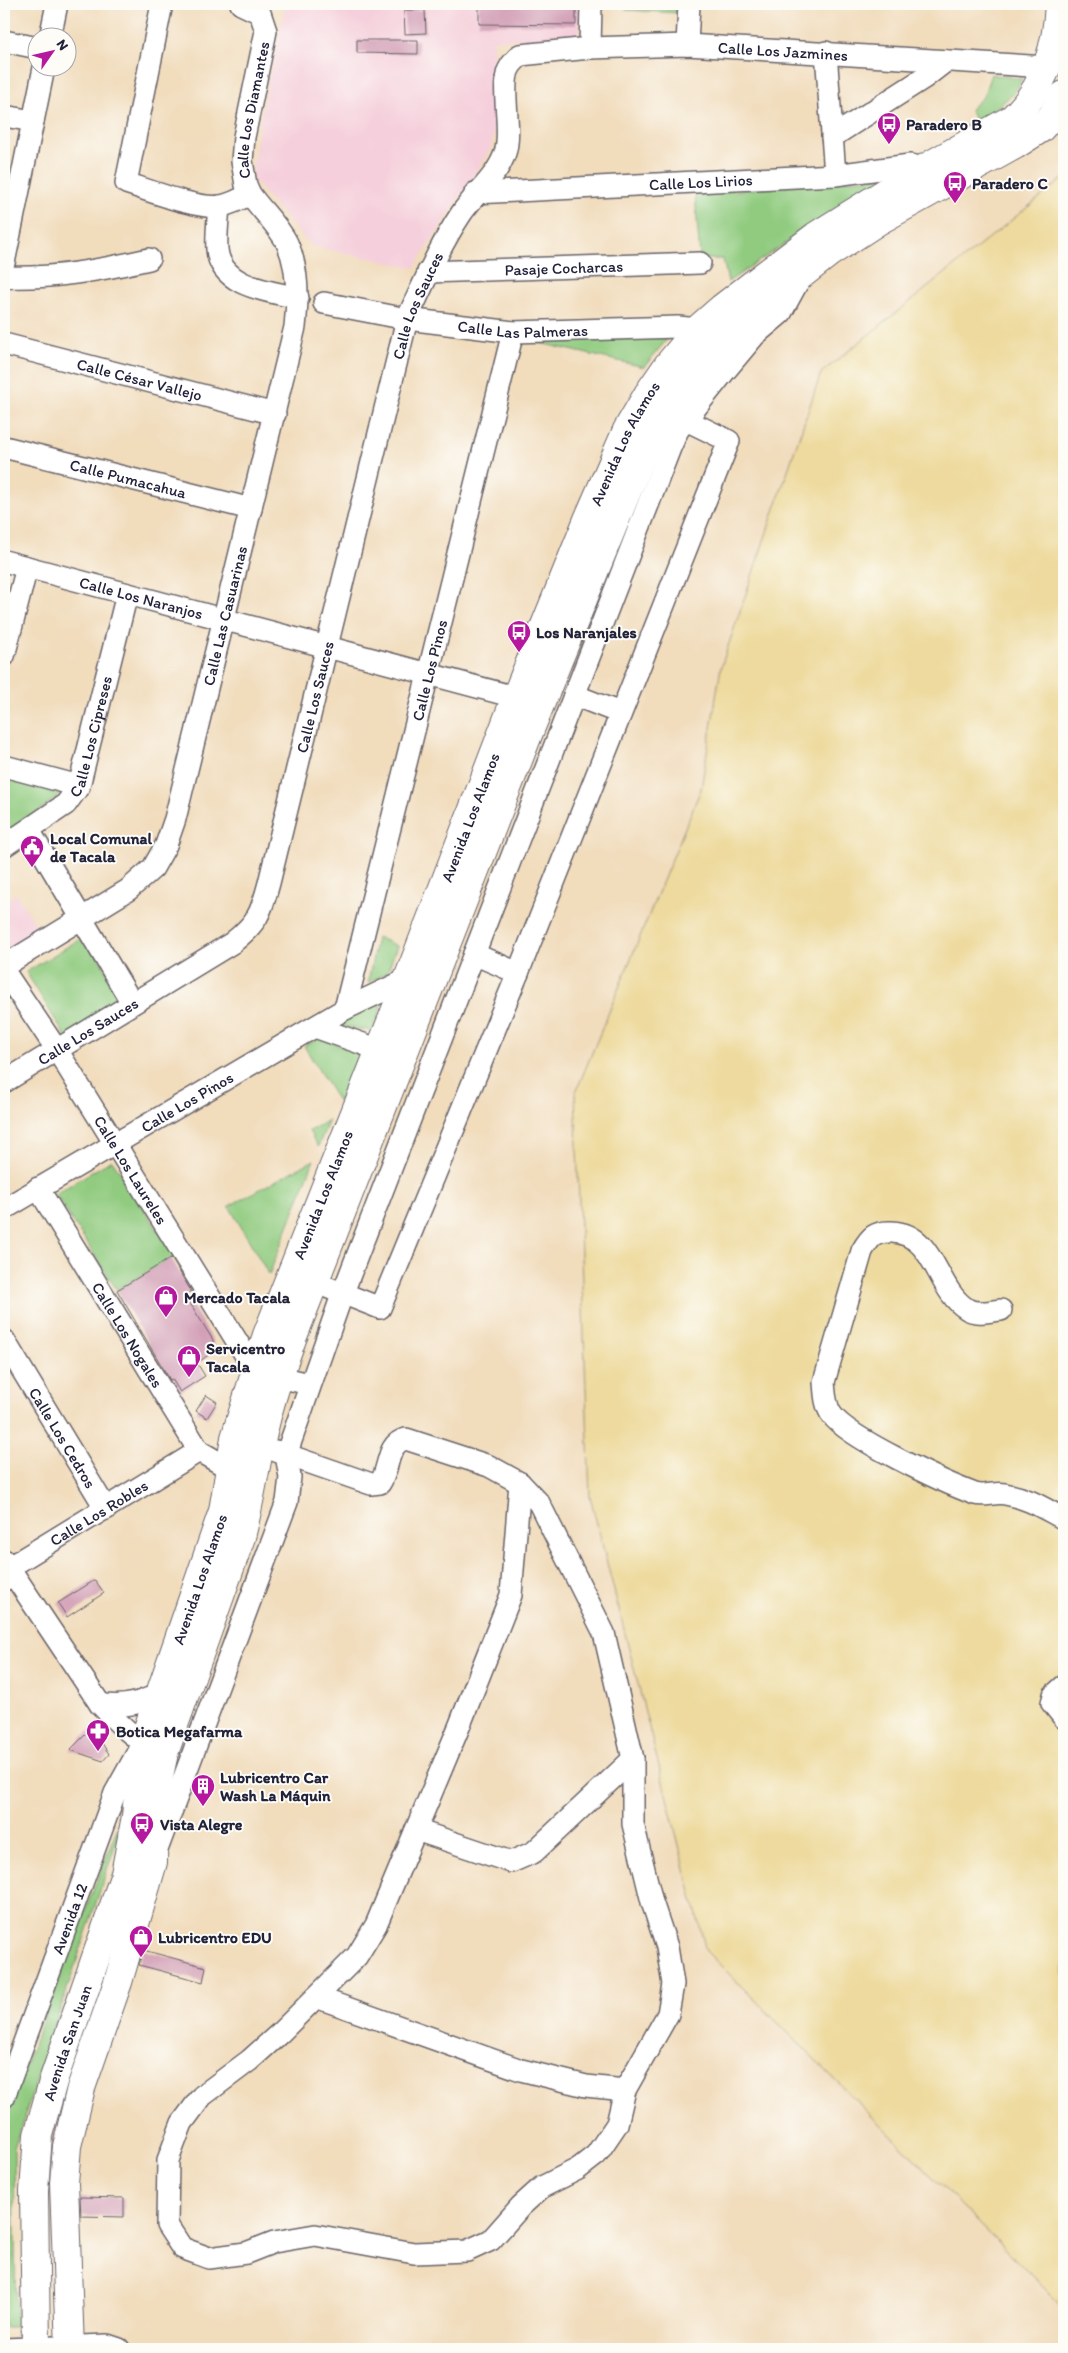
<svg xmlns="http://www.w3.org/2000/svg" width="1068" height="2353" font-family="Itim,sans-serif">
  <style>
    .built { fill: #f5cfdb }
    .green { fill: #90cb7f; stroke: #59765d }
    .sand { fill: #eeda9e; stroke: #887e6c }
    .building { fill: #d29eb5 }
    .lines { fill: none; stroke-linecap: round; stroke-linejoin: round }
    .minor-casing { stroke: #6a6368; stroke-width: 24 }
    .major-casing { stroke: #6a6368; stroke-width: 30 }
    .minor { stroke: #fff; stroke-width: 21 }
    .major { stroke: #fff; stroke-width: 28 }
    .labels { text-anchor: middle; stroke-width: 4; stroke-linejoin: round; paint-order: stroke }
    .street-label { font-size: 16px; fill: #22223b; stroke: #fdfcf7 }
    .poi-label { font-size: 16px; font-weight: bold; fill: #22223b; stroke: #fdfcf7; text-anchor: start }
  </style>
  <rect width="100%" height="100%" fill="#fdfcf7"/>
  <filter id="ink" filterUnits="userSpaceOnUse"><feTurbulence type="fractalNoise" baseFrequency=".02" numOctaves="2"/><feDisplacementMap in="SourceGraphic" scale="10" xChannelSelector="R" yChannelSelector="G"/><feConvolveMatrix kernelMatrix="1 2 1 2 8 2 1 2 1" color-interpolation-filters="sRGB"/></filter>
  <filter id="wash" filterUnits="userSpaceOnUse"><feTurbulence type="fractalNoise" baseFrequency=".0096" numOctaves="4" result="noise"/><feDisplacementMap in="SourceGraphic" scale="20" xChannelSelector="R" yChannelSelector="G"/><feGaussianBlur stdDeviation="1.12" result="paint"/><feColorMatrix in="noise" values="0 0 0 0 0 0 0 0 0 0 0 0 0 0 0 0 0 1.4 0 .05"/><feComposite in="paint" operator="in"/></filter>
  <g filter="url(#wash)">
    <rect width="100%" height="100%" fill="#f1dcbc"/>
    <!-- built -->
    <g class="built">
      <polygon points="286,4 580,4 580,30 571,38 493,40 494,133 491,148 414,268 311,246 251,178 263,104"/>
      <polygon points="16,894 41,932 5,955 4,902"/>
    </g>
    <!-- green -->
    <g class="green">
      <polygon points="626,4 680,4 680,13 626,10"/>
      <polygon points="991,74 1022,79 1015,92 977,125 970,109 983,97"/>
      <polygon points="884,177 728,282 723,259 700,259 695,194"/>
      <polygon points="669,337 644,367 531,341"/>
      <polygon points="4,771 67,790 4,837"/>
      <polygon points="85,936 125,1001 66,1037 26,972"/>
      <polygon points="377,937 397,946 387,973 368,983"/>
      <polygon points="382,1003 373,1031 338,1026 341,1019"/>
      <polygon points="320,1038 360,1054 339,1103 304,1046"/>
      <polygon points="329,1120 318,1147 309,1131"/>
      <polygon points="112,1160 175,1256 117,1290 55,1194"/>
      <polygon points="314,1160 269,1275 229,1206"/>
      <polygon points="123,1813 116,1843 14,2148 16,2327 4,2327 4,2120"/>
    </g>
    <!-- sand -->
    <polygon class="sand" points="1064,178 1064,2308 706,1951 590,1496 575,1094 701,789 721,667 821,373"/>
    <g id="blocks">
      <!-- building -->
      <g class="building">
        <polygon points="479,4 576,4 576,25 479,24"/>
        <polygon points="404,10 425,10 426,33 405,34"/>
        <polygon points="357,40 418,40 418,54 357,53"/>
        <polygon points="171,1258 191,1291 185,1295 213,1340 214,1348 213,1352 197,1363 205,1376 180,1392 172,1379 170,1380 117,1290"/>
        <polygon points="206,1395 217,1402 207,1418 196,1411"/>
        <polygon points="95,1580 104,1593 67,1617 58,1603"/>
        <polygon points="92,1728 109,1754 103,1761 70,1750"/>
        <polygon points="143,1950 206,1967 203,1982 139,1965"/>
        <polygon points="80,2197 124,2198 124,2217 81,2216"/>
      </g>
    </g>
  </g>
  <g filter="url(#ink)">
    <use href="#blocks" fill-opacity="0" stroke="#6a6368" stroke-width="1"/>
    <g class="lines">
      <!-- minor casing -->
      <g class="minor-casing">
        <g id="minor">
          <path d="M 162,4 L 126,183 C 148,190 199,210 221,206 C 231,204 241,199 250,194"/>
          <polyline points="50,38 57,4"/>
          <polyline points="4,41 38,48"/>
          <polyline points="687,45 689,4"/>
          <polyline points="590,48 591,4"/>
          <polyline points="826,52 835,175"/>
          <polyline points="4,116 33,121"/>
          <polyline points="832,137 924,78 946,61"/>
          <path id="s1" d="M 475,193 L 835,175 L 910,165 L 925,168"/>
          <path d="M 219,206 C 218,220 216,236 217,249 C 220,287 269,291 298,298"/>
          <polyline points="4,263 44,68"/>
          <path id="s2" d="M 428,272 L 700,263"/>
          <path d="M 4,277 C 53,279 101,270 149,259"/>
          <path id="s3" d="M 324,303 L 407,319 L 513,332 L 678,327 L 698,329 L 708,337"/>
          <path id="s4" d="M 4,344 L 275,414"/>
          <path id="s5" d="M 4,447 L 251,509"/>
          <path id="s6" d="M 4,561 L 530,701"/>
          <polyline points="4,656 27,567"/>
          <polyline points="574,695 620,713"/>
          <polyline points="4,766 79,786"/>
          <polyline points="29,830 132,1003"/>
          <path id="s7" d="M 4,846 L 66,804 L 79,786 L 127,594"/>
          <polyline points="474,954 518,973"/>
          <path id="s8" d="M 4,966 L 128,890 L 153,868 L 166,845 L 175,819 L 295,327 C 298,300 299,269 287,243 C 278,225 261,210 250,194 L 246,185 L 242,161 L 244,137 L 266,31 L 260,13 L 241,4"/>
          <path id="s9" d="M 4,971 L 57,1050 L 256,1372 L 310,1384"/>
          <path id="s10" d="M 345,1009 L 513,332"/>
          <polyline points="315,1027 380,1050"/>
          <path id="s11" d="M 4,1082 L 232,943 C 257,923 261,914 269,883 L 407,319 C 424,283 439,247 461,214 C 475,193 497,177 505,153 C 513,130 499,83 510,67 C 512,63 517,59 520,55 L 590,48 L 687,45 L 1047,67"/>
          <path id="s12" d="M 38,1188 L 199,1451 L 230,1469"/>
          <path id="s13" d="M 4,1209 L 345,1009 L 408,979"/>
          <polyline points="314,1282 380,1308 518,973 729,441 686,420"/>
          <path d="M 1001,1310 C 989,1311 977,1315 967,1309 C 935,1289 936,1234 892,1232 C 875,1231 870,1237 862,1251 L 824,1382 C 825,1393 825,1406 832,1415 C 848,1438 945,1483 975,1494 C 984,1497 995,1492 1005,1494 C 1029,1498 1043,1508 1064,1519"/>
          <path id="s14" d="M 4,1340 L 106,1509"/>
          <path d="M 276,1451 L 371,1484 L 380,1483 C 390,1469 386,1443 406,1439 L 489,1466 L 520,1483 L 539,1503 L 604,1633 L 633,1759 L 633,1824 L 652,1902 L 667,1947 L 673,1984 L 668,2014 L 625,2090 L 586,2086 L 521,2070 L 316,1997"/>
          <polyline points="520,1483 511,1595 459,1727 376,1925 357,1956 280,2033 250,2060 202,2096 182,2123 168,2160 167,2225 182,2248 209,2258 246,2253 274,2242 315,2235 414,2253 467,2251 491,2240 521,2206 542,2187 578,2169 596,2155 617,2124 625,2090"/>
          <path d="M 4,1560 L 100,1704 C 117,1722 133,1738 155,1749"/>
          <path id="s15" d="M 4,1580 L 8,1568 L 199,1451"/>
          <polyline points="1064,1686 1054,1695 1052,1703 1064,1718"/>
          <path d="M 100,1704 C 123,1708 142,1704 161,1692"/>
          <polyline points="416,1830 511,1862 534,1852 633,1759"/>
          <polyline points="158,1847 287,1502 290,1477 286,1455 342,1295 670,448 678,430 725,371 755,335 781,313 800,278"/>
          <path id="s16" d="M 4,2097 L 115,1793 L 140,1748"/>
          <polyline points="4,2349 107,2345 119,2349"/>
        </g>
      </g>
      <!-- major casing -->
      <g class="major-casing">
        <g id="major">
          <path id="s17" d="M 36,2349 L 34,2191 L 38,2135 L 54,2078 L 125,1874 L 136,1816 L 143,1743 L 223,1511 L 235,1438 L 267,1335 L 408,979 L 516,697 L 589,517 L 627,430 L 648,394 L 668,365 L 698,329 L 722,308 L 816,236 L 925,168 L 1012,119 C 1044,89 1057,47 1059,4"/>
          <path d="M 70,2349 L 64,2183 L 67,2146 L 81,2088 L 118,1982 L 153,1862 L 154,1798 L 164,1753 L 241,1537 C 251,1498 256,1459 266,1420 C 273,1392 282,1366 292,1339 L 531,727 L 645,447 L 660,421 L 700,365 L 735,327 L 829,253 L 878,221 L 1015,145 L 1040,129 L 1052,116 L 1064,95"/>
        </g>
      </g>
      <!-- minor -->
      <use href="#minor" class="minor"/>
      <!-- major -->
      <use href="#major" class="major"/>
    </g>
  </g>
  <!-- icons -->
  <defs>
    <g id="bus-pin" transform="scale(1.25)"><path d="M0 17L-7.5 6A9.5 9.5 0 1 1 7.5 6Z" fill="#b5179e" stroke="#fdfcf7"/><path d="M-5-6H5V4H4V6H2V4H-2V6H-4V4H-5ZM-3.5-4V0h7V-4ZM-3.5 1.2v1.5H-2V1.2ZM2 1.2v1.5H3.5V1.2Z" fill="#fff"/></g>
    <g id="civic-pin" transform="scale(1.25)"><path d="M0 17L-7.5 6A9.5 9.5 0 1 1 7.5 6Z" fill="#b5179e" stroke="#fdfcf7"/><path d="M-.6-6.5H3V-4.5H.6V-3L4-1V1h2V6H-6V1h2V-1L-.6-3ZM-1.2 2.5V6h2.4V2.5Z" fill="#fff"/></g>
    <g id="shop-pin" transform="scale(1.25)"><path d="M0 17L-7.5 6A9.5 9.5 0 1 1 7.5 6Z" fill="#b5179e" stroke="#fdfcf7"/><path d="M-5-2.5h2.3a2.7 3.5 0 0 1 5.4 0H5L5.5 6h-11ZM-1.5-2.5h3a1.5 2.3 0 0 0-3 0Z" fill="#fff"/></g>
    <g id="pharmacy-pin" transform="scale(1.25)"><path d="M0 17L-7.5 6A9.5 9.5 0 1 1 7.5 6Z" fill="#b5179e" stroke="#fdfcf7"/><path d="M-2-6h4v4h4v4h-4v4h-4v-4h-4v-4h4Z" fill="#fff"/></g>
    <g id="building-pin" transform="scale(1.25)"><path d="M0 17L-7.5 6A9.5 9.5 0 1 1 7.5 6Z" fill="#b5179e" stroke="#fdfcf7"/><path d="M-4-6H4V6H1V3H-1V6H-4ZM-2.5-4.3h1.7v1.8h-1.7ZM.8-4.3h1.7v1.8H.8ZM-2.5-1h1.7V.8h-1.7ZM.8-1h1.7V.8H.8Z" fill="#fff"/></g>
  </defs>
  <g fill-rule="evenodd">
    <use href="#bus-pin" x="889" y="124"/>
    <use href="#bus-pin" x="955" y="183"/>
    <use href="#bus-pin" x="519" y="632"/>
    <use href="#civic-pin" x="32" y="847"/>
    <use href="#shop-pin" x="166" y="1297"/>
    <use href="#shop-pin" x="189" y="1357"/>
    <use href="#pharmacy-pin" x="98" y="1731"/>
    <use href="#building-pin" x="203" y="1786"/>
    <use href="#bus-pin" x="142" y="1824"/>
    <use href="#shop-pin" x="141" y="1937"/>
  </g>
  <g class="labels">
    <!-- street labels -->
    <g class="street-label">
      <text dy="6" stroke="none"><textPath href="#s11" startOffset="1480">Calle Los Jazmines</textPath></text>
      <text dy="6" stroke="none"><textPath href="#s8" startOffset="972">Calle Los Diamantes</textPath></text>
      <text dy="6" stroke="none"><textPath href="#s1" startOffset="226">Calle Los Lirios</textPath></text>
      <text dy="6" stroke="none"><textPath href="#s2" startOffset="136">Pasaje Cocharcas</textPath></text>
      <text dy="6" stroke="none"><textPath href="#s11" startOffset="936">Calle Los Sauces</textPath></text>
      <text dy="6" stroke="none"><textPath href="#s3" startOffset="201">Calle Las Palmeras</textPath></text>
      <text dy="6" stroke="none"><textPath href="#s4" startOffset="140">Calle César Vallejo</textPath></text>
      <text dy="6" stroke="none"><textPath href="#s17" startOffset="2010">Avenida Los Alamos</textPath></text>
      <text dy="6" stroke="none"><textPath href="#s5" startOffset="128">Calle Pumacahua</textPath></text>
      <text dy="6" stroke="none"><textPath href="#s6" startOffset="142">Calle Los Naranjos</textPath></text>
      <text dy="6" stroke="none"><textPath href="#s8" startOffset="442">Calle Las Casuarinas</textPath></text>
      <text dy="6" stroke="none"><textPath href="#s10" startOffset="349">Calle Los Pinos</textPath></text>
      <text dy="6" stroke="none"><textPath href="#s11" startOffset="531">Calle Los Sauces</textPath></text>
      <text dy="6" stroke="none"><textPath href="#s7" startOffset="148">Calle Los Cipreses</textPath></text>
      <text dy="6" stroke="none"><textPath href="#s17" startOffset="1605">Avenida Los Alamos</textPath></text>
      <text dy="6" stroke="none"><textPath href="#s11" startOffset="98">Calle Los Sauces</textPath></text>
      <text dy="6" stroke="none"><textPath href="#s13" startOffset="212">Calle Los Pinos</textPath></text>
      <text dy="6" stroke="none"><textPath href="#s9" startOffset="236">Calle Los Laureles</textPath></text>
      <text dy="6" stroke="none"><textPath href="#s17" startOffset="1200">Avenida Los Alamos</textPath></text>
      <text dy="6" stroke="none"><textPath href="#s12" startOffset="172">Calle Los Nogales</textPath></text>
      <text dy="6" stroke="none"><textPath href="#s14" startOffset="114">Calle Los Cedros</textPath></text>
      <text dy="6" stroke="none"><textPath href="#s15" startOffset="119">Calle Los Robles</textPath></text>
      <text dy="6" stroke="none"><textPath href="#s17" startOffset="795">Avenida Los Alamos</textPath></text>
      <text dy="6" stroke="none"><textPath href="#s16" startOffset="190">Avenida 12</textPath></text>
      <text dy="6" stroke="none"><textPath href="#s17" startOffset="311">Avenida San Juan</textPath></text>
    </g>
    <!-- poi labels -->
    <g class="poi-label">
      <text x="906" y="130">Paradero B</text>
      <text x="972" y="189">Paradero C</text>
      <text x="536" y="638">Los Naranjales</text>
      <text x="50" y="844">Local Comunal<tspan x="50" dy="18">de Tacala</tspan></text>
      <text x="184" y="1303">Mercado Tacala</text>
      <text x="206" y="1354">Servicentro<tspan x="206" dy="18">Tacala</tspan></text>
      <text x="116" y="1737">Botica Megafarma</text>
      <text x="220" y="1783">Lubricentro Car<tspan x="220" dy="18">Wash La Máquin</tspan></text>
      <text x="160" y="1830">Vista Alegre</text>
      <text x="158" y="1943">Lubricentro EDU</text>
    </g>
  </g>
  <!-- margin -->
  <rect width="1068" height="2353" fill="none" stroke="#fdfcf7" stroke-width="20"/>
  <!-- north arrow -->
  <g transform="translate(52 52) rotate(56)"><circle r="24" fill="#fdfcf7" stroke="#a5a5ac"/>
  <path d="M0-4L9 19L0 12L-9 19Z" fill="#b5179e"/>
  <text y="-8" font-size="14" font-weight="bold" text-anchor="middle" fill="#22223b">N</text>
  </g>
</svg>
